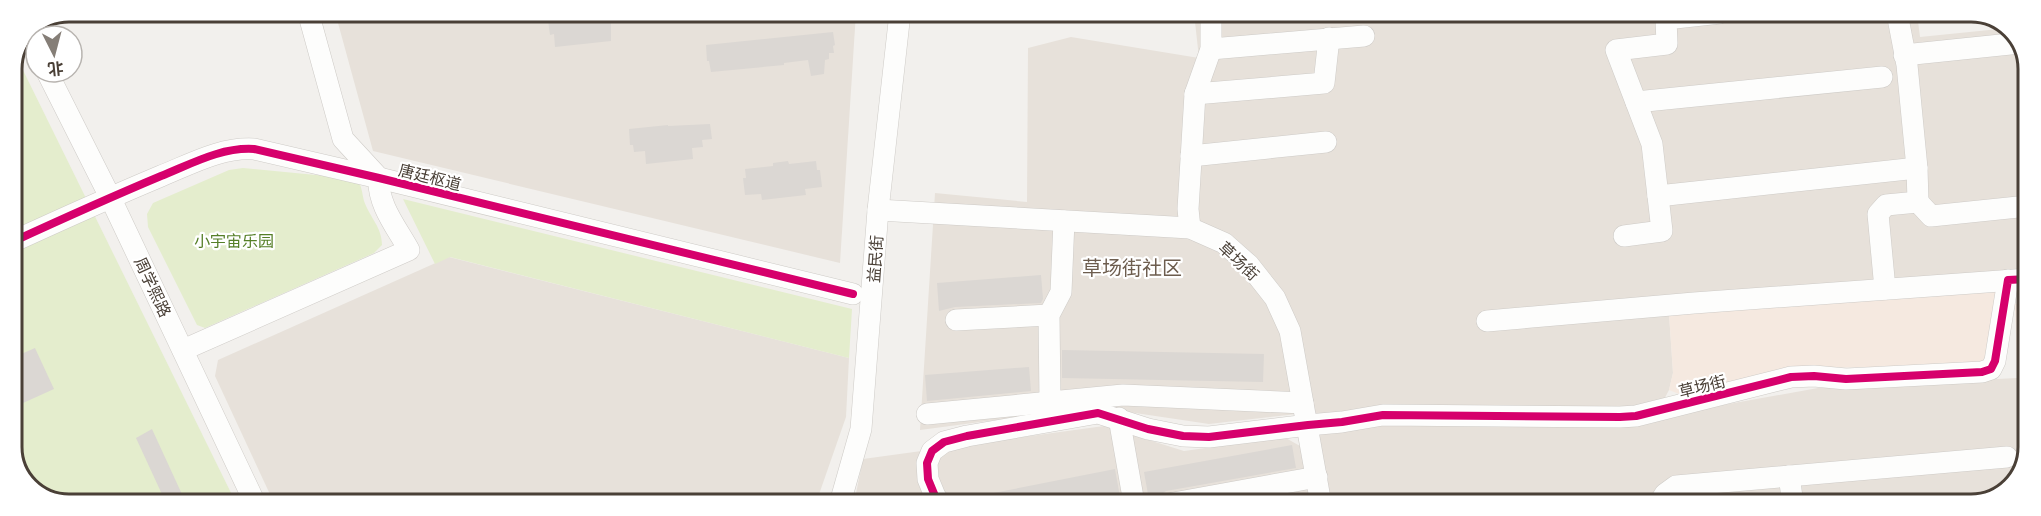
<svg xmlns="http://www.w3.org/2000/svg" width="2041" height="516" font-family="'Public Sans','Noto Sans SC',sans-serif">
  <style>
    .residential { fill: #e7e1da }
    .commercial { fill: #f5e9e0 }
    .green { fill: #e4edcd }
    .building { fill: #dbd7d3 }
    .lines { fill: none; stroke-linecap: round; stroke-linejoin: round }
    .minor-casing { stroke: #cecbc7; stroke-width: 22 }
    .minor { stroke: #fdfdfc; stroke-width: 21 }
    .cycleway-casing { stroke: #fff; stroke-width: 11 }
    .cycleway { stroke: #d6006c; stroke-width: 8 }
    .labels { text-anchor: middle; stroke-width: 4.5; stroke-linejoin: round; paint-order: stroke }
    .street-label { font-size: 16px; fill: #4a4037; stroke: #fff }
    .park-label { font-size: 16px; fill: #557f27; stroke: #fff }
    .quarter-label { font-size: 20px; fill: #6d5d4e; stroke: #fff }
    .rim { fill: none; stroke: #4a4037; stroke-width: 3 }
  </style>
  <rect width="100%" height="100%" fill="#f2f0ed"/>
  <!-- residential -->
  <g class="residential">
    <polygon points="335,12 856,12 840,263 373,151"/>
    <polygon points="1194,13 1917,13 1920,37 2009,28 2014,31 2029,62 2028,272 1668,299 1673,373 1669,390 1651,424 1662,416 1818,388 2017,378 2022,467 2007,492 1972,504 1330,504 1314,412 1209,424 1095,407 920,430 935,193 1027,202 1028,48 1071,37 1199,58"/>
    <polygon points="449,257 849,358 846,417 816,503 274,503 215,376 218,360"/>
    <polygon points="1104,426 1184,451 1284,437 1300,446 1310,504 854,503 863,459"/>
  </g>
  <!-- commercial -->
  <g class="commercial">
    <polygon points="1998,272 1987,358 1976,365 1813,368 1774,373 1679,394 1669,390 1673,373 1668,299"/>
    <polygon points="2015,304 2028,304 2028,421 2019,421"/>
  </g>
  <!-- green -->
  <g class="green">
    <polygon points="17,58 236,503 58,503 27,485 12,454 12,69"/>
    <path d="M 243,168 L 357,179 C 362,186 362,193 364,201 C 370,218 382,227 382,245 L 374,253 L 205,328 L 197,325 L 148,227 L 147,214 L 153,203 L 229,170 Z"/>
    <polygon points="403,199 852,309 849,358 450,257 435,264"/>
    <polygon points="2019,421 2028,421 2028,458 2022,467"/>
  </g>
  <!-- building -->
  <g class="building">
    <polygon points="611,14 611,41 555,47 554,34 550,35 548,20"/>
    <polygon points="833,32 835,45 833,46 834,53 829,53 829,59 825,60 824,74 811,76 808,60 784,63 784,65 711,72 709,61 707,61 706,45"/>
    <polygon points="710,124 712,139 702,140 703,147 692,148 693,159 646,164 645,151 634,152 633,145 630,145 629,129 668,125 668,126"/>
    <polygon points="788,161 789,164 816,161 817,170 820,170 822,187 805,189 806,195 762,200 761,194 745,195 743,178 746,178 745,169 773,166 773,163"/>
    <polygon points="1041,275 1043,299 1041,303 955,307 939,311 937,283"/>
    <polygon points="35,348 54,389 12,408 12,358"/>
    <polygon points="1062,350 1264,354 1263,382 1062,378"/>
    <polygon points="1029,367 1031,391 927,401 925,375"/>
    <polygon points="152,429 186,503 166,503 136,438"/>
    <polygon points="1292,445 1296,468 1166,491 1157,498 1149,500 1144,472"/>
    <polygon points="1115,469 1120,497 1086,503 973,503 973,497"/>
  </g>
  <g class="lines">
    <!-- minor casing -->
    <g class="minor-casing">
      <g id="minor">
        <polyline points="27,34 36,51"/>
        <polyline points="1211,49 1364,36"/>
        <polyline points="1904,55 2020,43"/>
        <polyline points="47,72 110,197 255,503"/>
        <polyline points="1195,94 1324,83 1329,38"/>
        <polyline points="1636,102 1882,77"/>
        <polyline points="1191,156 1326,142"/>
        <polyline points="1658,196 1917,168"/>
        <polyline points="1918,202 1931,216 2028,206"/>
        <polyline points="878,210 1190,228 1224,243 1249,265 1275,298 1290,331 1321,504"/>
        <polyline points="1190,228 1188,209 1195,94 1211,49 1211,13"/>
        <polyline points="1624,236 1662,231 1652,144 1616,50 1667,44 1666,19 1720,13"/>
        <path d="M 12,242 C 62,219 111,197 161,176 C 191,164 221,147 254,149 L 379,178 L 853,294"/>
        <polyline points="1885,289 1878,214 1886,205 1918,202 1917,168 1907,65 1897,13"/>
        <polyline points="956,320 1049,315"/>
        <polyline points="1487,321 1694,303 2028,279"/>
        <path d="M 183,350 L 409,250 C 397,228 377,204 379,178 L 343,139 L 308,12"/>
        <polyline points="1050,401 1049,315 1061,292 1064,221"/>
        <polyline points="927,414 1123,395 1303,403"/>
        <polyline points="1119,418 1134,503"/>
        <polyline points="1789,476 1793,504"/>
        <polyline points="840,503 861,429 878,210 900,13"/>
        <polyline points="940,503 935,496 928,479 927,463 932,451 944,442 967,436 1098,413 1148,429 1183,436 1209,437 1308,425 1342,422 1383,415 1620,417 1636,416 1791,377 1814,376 1846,379 1982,372 1991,369 1995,361 2008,280"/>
        <polyline points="1168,504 1317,477"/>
        <polyline points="1659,504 1665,494 1676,486 2007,457"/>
      </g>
    </g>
    <!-- minor -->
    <use href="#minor" class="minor"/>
    <!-- cycleway casing -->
    <g class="cycleway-casing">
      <g id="cycleway">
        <path d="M 12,242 C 62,219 111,197 161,176 C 191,164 221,147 254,149 L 379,178 L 853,294"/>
        <polyline points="940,503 935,496 928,479 927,463 932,451 944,442 967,436 1098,413 1148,429 1183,436 1209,437 1308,425 1342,422 1383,415 1620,417 1636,416 1791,377 1814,376 1846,379 1982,372 1991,369 1995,361 2008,280 2028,279"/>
      </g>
    </g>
    <!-- cycleway -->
    <use href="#cycleway" class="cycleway"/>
  </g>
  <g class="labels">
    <!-- street labels -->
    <g class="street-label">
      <text transform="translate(430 177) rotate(14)" y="6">唐廷枢道</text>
      <text transform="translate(875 259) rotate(-86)" y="6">益民街</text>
      <text transform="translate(1239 261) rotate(43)" y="6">草场街</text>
      <text transform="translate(153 287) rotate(65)" y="6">周学熙路</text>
      <text transform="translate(1702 386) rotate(-14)" y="6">草场街</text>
    </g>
    <!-- park labels -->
    <g class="park-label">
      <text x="234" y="247">小宇宙乐园</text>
    </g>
    <!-- quarter labels -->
    <g class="quarter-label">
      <text x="1132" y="275">草场街社区</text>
    </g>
  </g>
  <!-- crop -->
  <path d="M0 0H2041V516H0ZM69 22H1971A47 47 0 0 1 2018 69V447A47 47 0 0 1 1971 494H69A47 47 0 0 1 22 447V69A47 47 0 0 1 69 22Z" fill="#fff" fill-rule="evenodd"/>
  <path class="rim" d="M69 22H1971A47 47 0 0 1 2018 69V447A47 47 0 0 1 1971 494H69A47 47 0 0 1 22 447V69A47 47 0 0 1 69 22Z"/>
  <!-- north arrow -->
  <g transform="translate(54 54) rotate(174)"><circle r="28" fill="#ffffff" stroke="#b7b3af" stroke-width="1.5"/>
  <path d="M0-4.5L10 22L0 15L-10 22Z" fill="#857e77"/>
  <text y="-9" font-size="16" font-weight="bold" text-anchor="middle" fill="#4a4037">北</text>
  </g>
</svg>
